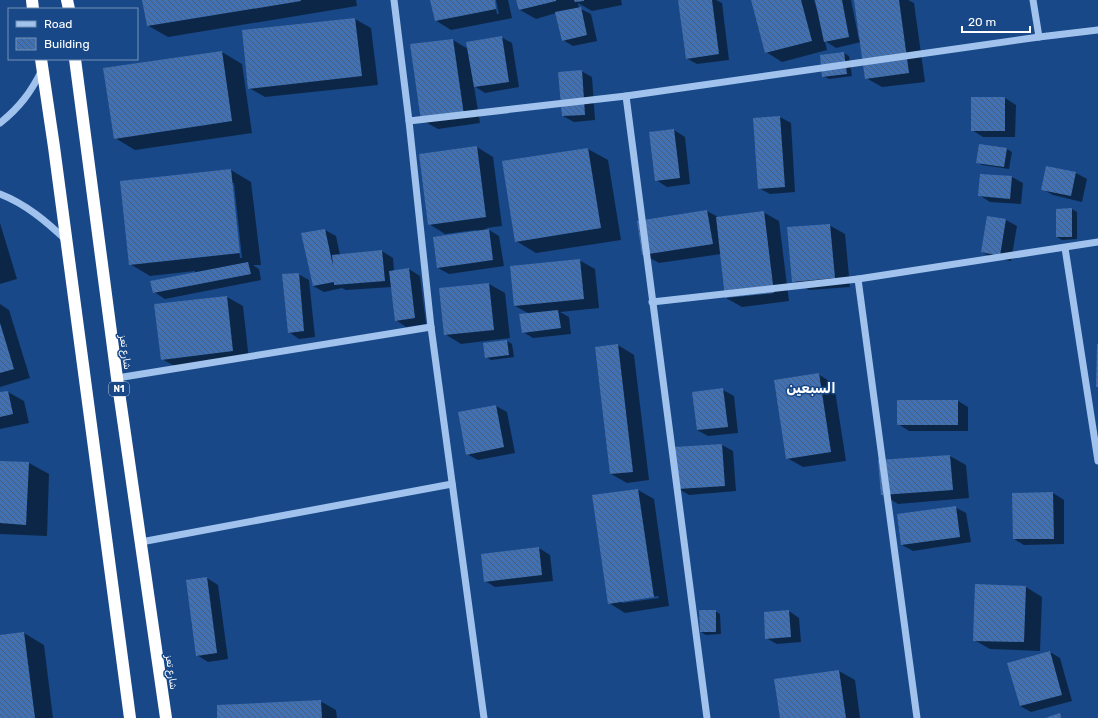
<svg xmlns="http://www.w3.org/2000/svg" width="1098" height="718" font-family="Rubik,'Noto Naskh Arabic',sans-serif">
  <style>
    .shadow { fill: #0007; fill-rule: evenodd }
    .building { fill: url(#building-back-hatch) }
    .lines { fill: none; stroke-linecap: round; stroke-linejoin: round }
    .minor { stroke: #a0c2ed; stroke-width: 7 }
    .highway { stroke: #fff; stroke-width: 12 }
    .labels { text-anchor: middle; stroke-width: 3; stroke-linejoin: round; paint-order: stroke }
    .shield { fill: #184888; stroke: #bac8db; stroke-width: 1 }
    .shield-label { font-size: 9px; font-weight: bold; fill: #fff }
    .street-label { font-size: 10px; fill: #fff; stroke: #184888 }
    .district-label { font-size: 14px; font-weight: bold; fill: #fff; stroke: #184888 }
  </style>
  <defs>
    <pattern id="building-back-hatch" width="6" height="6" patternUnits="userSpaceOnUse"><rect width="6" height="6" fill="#4171b2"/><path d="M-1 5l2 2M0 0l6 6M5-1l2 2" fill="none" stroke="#475d7a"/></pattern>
  </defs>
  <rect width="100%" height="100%" fill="#184888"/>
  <!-- shadow -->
  <g class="shadow">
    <polygon points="143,0 356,0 357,6 168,37 147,25"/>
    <polygon points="431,0 494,0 497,14 499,14 496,0 508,0 512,18 451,30 435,20"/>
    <polygon points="517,0 621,0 622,5 592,11 578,3 579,8 591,14 597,41 573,46 563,40 556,13 536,19 520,10"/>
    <polygon points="688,0 716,0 722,3 729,60 697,64 686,58"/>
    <polygon points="752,0 814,0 817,10 818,9 816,0 851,0 859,40 860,40 855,0 908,0 914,3 925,82 882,87 866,78 861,42 836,48 825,41 827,50 782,62 766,52"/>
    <polygon points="355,19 371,28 378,85 265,97 249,88 243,31"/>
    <polygon points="501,37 512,43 519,87 485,93 474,86 480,123 438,129 422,120 453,40 468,49"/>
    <polygon points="222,52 242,64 252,133 135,150 115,138"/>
    <polygon points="844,53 849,56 852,76 829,79 823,76 821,56"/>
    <polygon points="581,71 592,77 595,120 574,122 563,116"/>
    <polygon points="1005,98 1016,105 1015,137 983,137 972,130"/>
    <polygon points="780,117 791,123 795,192 770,194 759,188"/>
    <polygon points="674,130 685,137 690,184 667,187 656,180"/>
    <polygon points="477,147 493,157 502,226 486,228 499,236 504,266 449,274 438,268 477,231 476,230 445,234 429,224"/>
    <polygon points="588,149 608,160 621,240 536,253 516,241"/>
    <polygon points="1007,149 1012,152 1009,169 982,165 977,162"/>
    <polygon points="1047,167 1076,173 1087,179 1082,202 1053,195 1042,189"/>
    <path d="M 231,170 L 251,182 L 261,265 L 253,265 L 259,269 L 261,280 L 165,299 L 154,292 L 195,273 L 195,271 L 150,276 L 130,264 ZM 232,183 L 234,183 L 242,258 L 240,258 Z"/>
    <polygon points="981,175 1012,177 1023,183 1021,204 990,202 979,195"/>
    <polygon points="1072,209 1077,212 1077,239 1062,240 1057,237"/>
    <polygon points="707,211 718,217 763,212 779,221 789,301 742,307 726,298 721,254 659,263 643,254"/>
    <polygon points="988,217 1006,220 1017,226 1011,261 993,258 982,252"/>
    <polygon points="0,223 17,279 0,284"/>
    <polygon points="829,225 845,234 850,287 809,290 793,281"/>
    <polygon points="325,230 336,236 340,255 382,251 393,258 394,271 409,269 420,276 426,324 406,327 396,320 392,287 346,290 342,288 324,292 313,286"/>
    <polygon points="579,260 595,269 599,308 560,312 569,317 571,334 533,338 523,332 530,314 515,306"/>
    <polygon points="298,274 309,280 315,337 299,339 289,332"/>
    <polygon points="489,284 505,293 510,338 461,344 445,334 440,289"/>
    <polygon points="227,297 243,306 249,360 178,368 162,359"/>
    <polygon points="0,304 9,310 30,378 0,387"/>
    <polygon points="507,341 512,344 514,357 491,360 486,357"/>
    <polygon points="618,345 634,355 649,480 627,483 611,474"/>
    <polygon points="818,374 834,384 846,461 803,467 787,458"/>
    <polygon points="723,390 734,396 738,433 708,436 697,430"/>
    <polygon points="8,392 24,401 29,423 0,429 0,393"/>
    <polygon points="958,401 968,407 968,431 909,431 898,424"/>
    <polygon points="496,406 507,412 515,453 478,460 467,454"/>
    <polygon points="722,445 733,451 736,491 689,495 679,489"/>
    <polygon points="950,456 966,465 969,498 898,504 882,494"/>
    <polygon points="0,462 29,463 49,474 47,536 0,534"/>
    <path d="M 638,490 L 654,499 L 669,606 L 625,613 L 609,603 ZM 658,596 L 659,598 L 622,603 L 622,601 Z"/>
    <polygon points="1053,493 1064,500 1064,544 1024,545 1014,539"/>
    <polygon points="955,507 966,513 971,542 913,551 902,545"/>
    <polygon points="539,548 550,555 553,581 495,587 485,581"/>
    <polygon points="207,578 218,585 228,659 208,662 197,655 187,581"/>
    <polygon points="976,585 1026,587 1042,597 1040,651 990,649 974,640"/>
    <polygon points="715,611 720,614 721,634 706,635 701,632"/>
    <polygon points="789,611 799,618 801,642 777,644 766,638"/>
    <polygon points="24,633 44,645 53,718 0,718 0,636"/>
    <polygon points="1050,652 1060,658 1072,701 1031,712 1020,706"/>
    <polygon points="839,671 855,680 860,718 781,718"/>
    <polygon points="320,701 336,710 337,718 218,718"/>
  </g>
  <!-- building -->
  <g class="building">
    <polygon points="142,0 301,0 301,1 147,26"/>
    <polygon points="430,0 495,0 496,9 435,21"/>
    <polygon points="516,0 556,0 556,1 519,10"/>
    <polygon points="574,0 584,0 584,1 575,2"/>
    <polygon points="678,0 712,0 719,54 686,59"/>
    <polygon points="751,0 801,0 812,41 765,53"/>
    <polygon points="815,0 842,0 849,37 824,42"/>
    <polygon points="854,0 899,0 909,73 865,79"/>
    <polygon points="581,7 587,35 562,41 555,12"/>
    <polygon points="355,18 362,76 248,89 242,30"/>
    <polygon points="502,36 509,82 474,87 466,42"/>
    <polygon points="453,39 464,115 421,121 410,44"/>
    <polygon points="222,51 232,121 114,139 103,68"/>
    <polygon points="844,52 847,74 822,77 820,55"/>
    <polygon points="582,70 585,115 562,116 558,72"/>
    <rect x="971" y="97" width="34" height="34"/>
    <polygon points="780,116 785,187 758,189 753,118"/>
    <polygon points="674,129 680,178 655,181 649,132"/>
    <polygon points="979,144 1007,148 1004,167 976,163"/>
    <polygon points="477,146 486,217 428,225 419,154"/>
    <polygon points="588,148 601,228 515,242 502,161"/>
    <polygon points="1046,166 1076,172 1071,196 1041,190"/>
    <polygon points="231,169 240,253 129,265 120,181"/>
    <polygon points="980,174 1012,176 1010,199 978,196"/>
    <polygon points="1072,208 1072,237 1056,237 1056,209"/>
    <polygon points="707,210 713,244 642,255 637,221"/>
    <polygon points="764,211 774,293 725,298 716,217"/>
    <polygon points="987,216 1006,219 1000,256 981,252"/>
    <polygon points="830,224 835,278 792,282 787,227"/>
    <polygon points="325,229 333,266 332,255 382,250 385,281 334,285 334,282 313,286 301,233"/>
    <polygon points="489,229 493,260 437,268 433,237"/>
    <polygon points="580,259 584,299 514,306 510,266"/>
    <polygon points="248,262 251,274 153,293 150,281"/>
    <polygon points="409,268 415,318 395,321 389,271"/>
    <polygon points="299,273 304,331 288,333 282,274"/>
    <polygon points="489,283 494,330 444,335 439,288"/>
    <polygon points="227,296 233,351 161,360 154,304"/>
    <polygon points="558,310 561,328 522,333 519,314"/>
    <polygon points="0,323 14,369 0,373"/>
    <polygon points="507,340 509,355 485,358 483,343"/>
    <polygon points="618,344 633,472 610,474 595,347"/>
    <polygon points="1097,344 1098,344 1098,387 1096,387"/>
    <polygon points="819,373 831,452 786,459 774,380"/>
    <polygon points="723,388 728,427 697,430 692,392"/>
    <polygon points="8,391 13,414 0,417 0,392"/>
    <rect x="897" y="400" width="61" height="25"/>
    <polygon points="496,405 504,447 466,455 458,412"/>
    <polygon points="722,444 725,486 678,489 674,447"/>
    <polygon points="950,455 953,490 881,495 878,460"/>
    <polygon points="0,461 29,462 26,525 0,523"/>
    <polygon points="638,489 654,597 608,604 592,495"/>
    <polygon points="1053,492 1054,539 1013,539 1012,493"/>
    <polygon points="956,506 960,537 901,545 897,514"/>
    <polygon points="539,547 542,575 484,582 481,554"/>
    <polygon points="207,577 217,653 196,656 186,580"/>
    <polygon points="975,584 1026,586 1024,642 973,641"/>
    <polygon points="699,610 716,610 716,632 700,632"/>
    <polygon points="789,610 791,637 765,639 764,612"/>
    <polygon points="24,632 35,718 0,718 0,635"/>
    <polygon points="1050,651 1062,695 1020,706 1007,663"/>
    <polygon points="839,670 846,718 780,718 774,679"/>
    <polygon points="321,700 322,718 217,718 217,705"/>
    <polygon points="1060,713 1061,718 1045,718"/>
  </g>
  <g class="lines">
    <!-- minor -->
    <g class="minor">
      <polyline points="394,0 409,121 431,327 484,718"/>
      <polyline points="1033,0 1039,37"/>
      <polyline points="626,96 707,718"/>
      <polyline points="409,121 626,96 1039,37 1098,30"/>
      <path d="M 0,123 C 20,107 31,92 42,70"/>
      <path d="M 0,194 C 26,204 47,222 67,241"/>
      <polyline points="1065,248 1098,461"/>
      <polyline points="858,279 917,718"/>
      <polyline points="652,302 858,279 1098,242"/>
      <polyline points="117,378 431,327"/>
      <polyline points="141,542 452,484"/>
    </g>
    <!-- highway -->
    <g class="highway">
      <polyline points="32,0 33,9"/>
      <polyline points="67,0 69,9"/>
      <polyline points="41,59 54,147 130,718"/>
      <polyline points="75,59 117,378 166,718"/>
    </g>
  </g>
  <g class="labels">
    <!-- shield labels -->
    <rect class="shield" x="109" y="382" width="20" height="14" rx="3"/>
    <g class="shield-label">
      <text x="119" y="392">N1</text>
    </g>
    <!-- street labels -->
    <g class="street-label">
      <text transform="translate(126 352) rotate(82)" y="4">شارع تعز</text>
      <text transform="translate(172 672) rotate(82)" y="4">شارع تعز</text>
    </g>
    <!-- district labels -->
    <g class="district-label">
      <text x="811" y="393">السبعين</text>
    </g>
  </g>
  <!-- legend -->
  <rect x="8" y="8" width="130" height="52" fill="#184888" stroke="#7491b8"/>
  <rect x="16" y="21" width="20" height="6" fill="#a0c2ed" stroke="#7491b8"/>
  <text x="44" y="28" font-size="12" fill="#ffffff">Road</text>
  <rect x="16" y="38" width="20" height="12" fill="url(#building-back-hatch)" stroke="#7491b8"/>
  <text x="44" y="48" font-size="12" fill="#ffffff">Building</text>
  <!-- scale -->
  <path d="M962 26v6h68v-6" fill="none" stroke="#ffffff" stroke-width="2"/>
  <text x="968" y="26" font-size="12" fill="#ffffff" stroke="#184888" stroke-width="3" paint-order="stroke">20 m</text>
</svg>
